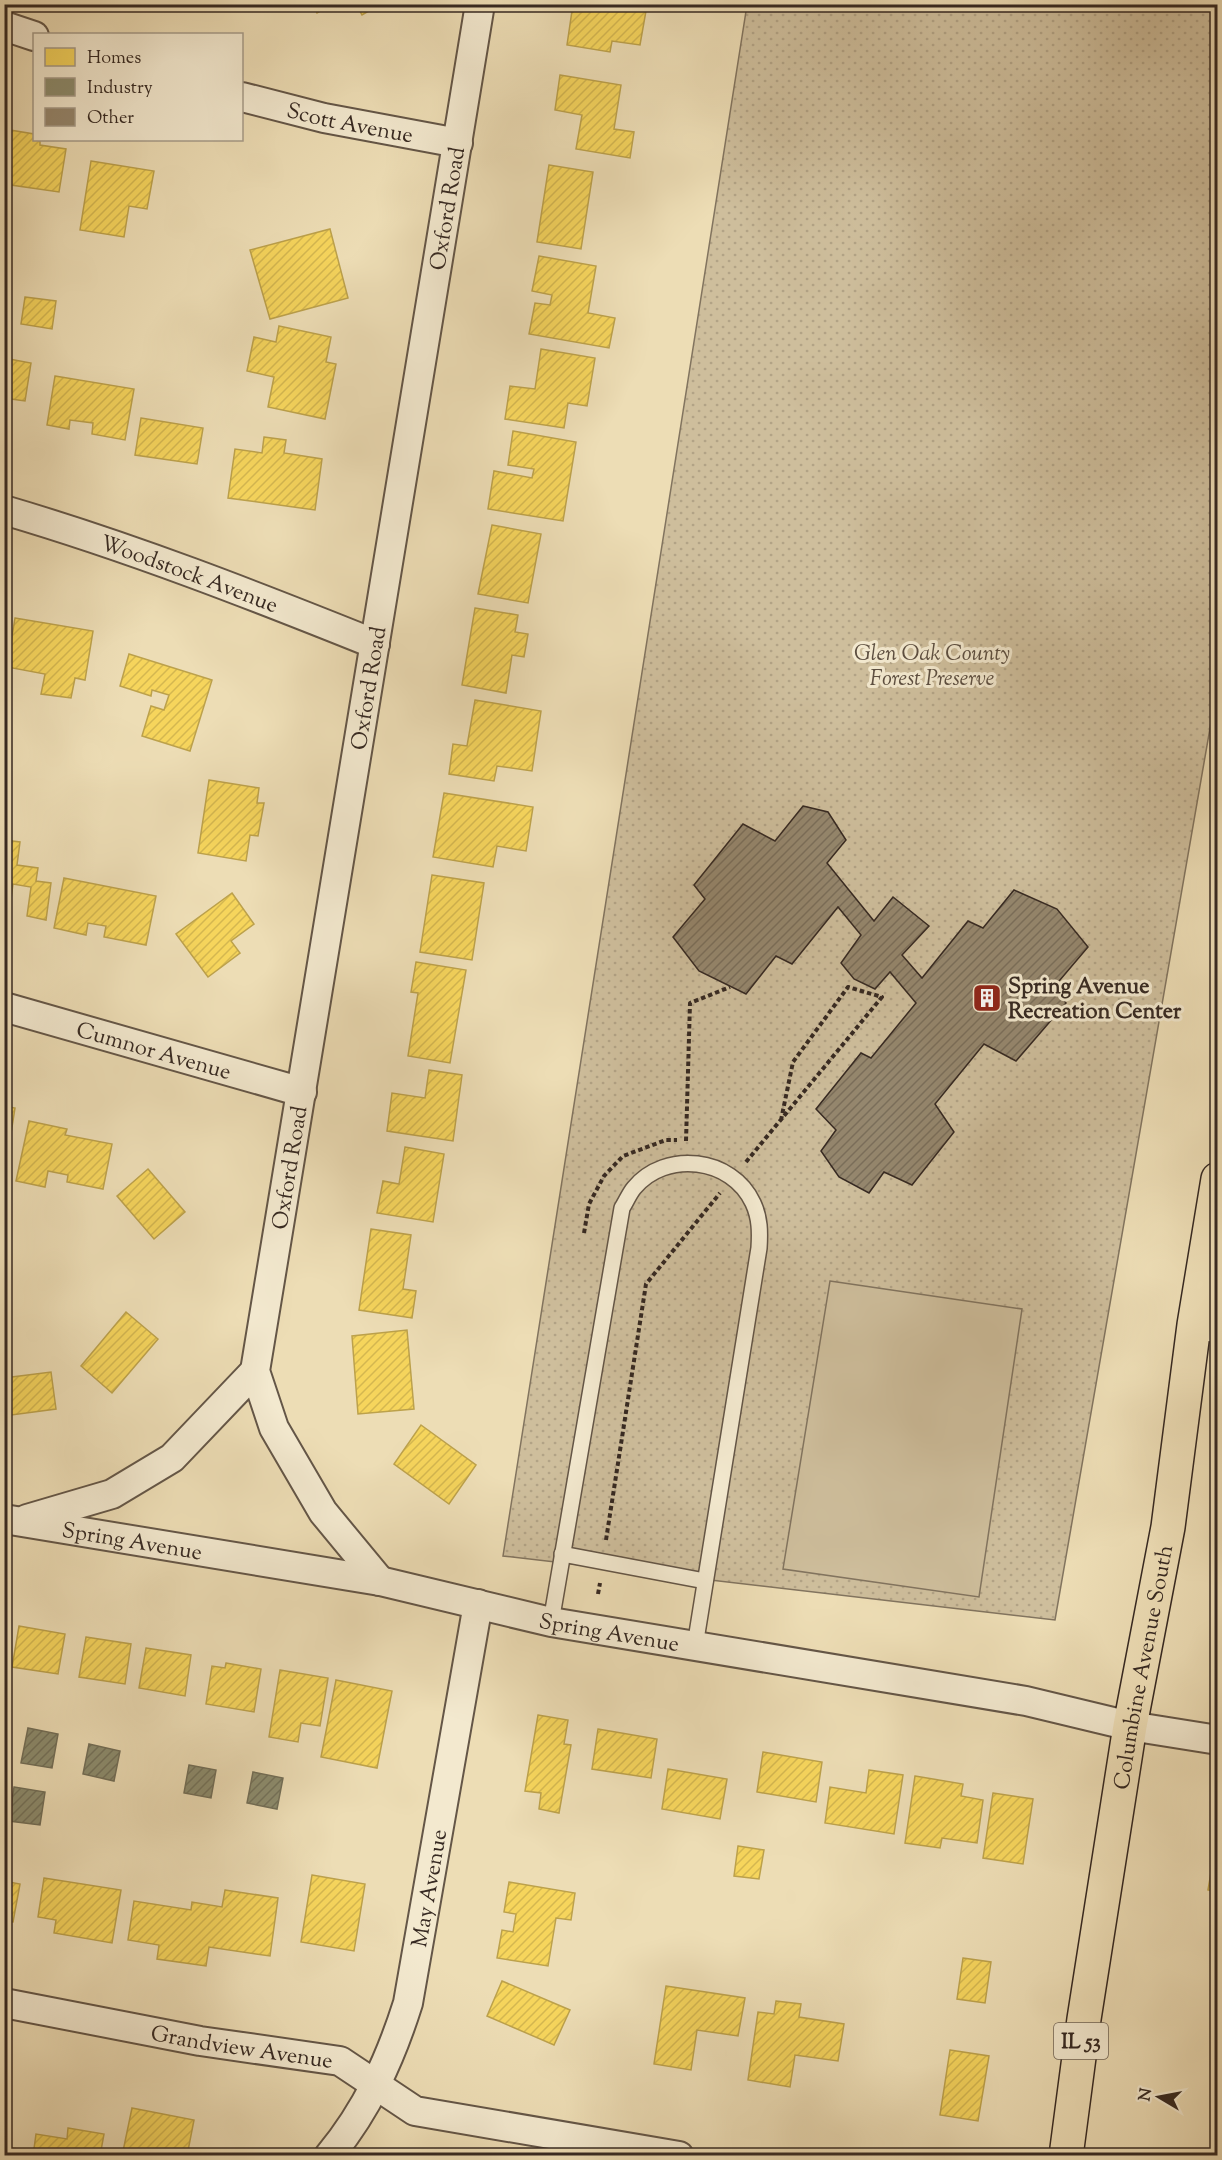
<svg xmlns="http://www.w3.org/2000/svg" width="1222" height="2160" font-family="'Sorts Mill Goudy',serif">
  <style>
    .park { fill: url(#park-dots); stroke: #82745f; stroke-width: 1.5 }
    .garden { fill: #cebe9c; stroke: #82745f; stroke-width: 1.5 }
    .homes { fill: url(#homes-hatch); stroke: #bca14b; stroke-width: 1.5 }
    .industry { fill: url(#industry-hatch); stroke: #726e57; stroke-width: 1.5 }
    .building { fill: url(#building-hatch); stroke: #362922; stroke-width: 1.5 }
    .lines { fill: none; stroke-linecap: round; stroke-linejoin: round }
    .service-casing { stroke: #645647; stroke-width: 18 }
    .minor-casing { stroke: #645647; stroke-width: 32 }
    .primary-casing { stroke: #362922; stroke-width: 36 }
    .path { stroke: #362922; stroke-width: 4; stroke-dasharray: 4.5 3; stroke-linecap: butt }
    .service { stroke: #f3e9cf; stroke-width: 15 }
    .minor { stroke: #f3e9cf; stroke-width: 28 }
    .primary { stroke: #edddb5; stroke-width: 33 }
    .labels { text-anchor: middle; stroke-width: 6; stroke-linejoin: round; paint-order: stroke }
    .shield { fill: #f3e9cf; stroke: #6f6356; stroke-width: 1.5 }
    .shield-label { font-size: 21px; font-weight: bold; fill: #362922 }
    .street-label { font-size: 22px; fill: #362922; stroke: #f3e9cf }
    .park-label { font-size: 22px; font-style: italic; fill: #5c4e40; stroke: #f3e9cf }
    .poi-label { font-size: 22px; font-weight: bold; fill: #362922; stroke: #f3e9cf; text-anchor: start }
  </style>
  <defs>
    <pattern id="park-dots" width="8" height="8" patternUnits="userSpaceOnUse" patternTransform="scale(1.5)"><rect width="8" height="8" fill="#cebe9c"/><path d="M2 2h.1M6 6h.1" fill="none" stroke="#b2a386" stroke-width="1.8" stroke-linecap="round"/></pattern>
    <pattern id="homes-hatch" width="6" height="6" patternUnits="userSpaceOnUse" patternTransform="scale(1.5)"><rect width="6" height="6" fill="#f6d55c"/><path d="M-1 1l2-2M0 6l6-6M5 7l2-2" fill="none" stroke="#d4b750"/></pattern>
    <pattern id="industry-hatch" width="6" height="6" patternUnits="userSpaceOnUse" patternTransform="scale(1.5)"><rect width="6" height="6" fill="#8c8c6e"/><path d="M-1 1l2-2M0 6l6-6M5 7l2-2" fill="none" stroke="#73725a"/></pattern>
    <pattern id="building-hatch" width="6" height="6" patternUnits="userSpaceOnUse" patternTransform="scale(1.5)"><rect width="6" height="6" fill="#95876e"/><path d="M-1 1l2-2M0 6l6-6M5 7l2-2" fill="none" stroke="#7a6e5a"/></pattern>
  </defs>
  <rect width="100%" height="100%" fill="#edddb5"/>
  <filter id="stains"><feTurbulence type="fractalNoise" baseFrequency=".00333" numOctaves="4"/><feColorMatrix values="0 0 0 0 .2 0 0 0 0 .09 0 0 0 0 .02 0 0 0 .5 -.17"/></filter>
  <radialGradient id="worn" r=".72"><stop offset=".6" stop-color="#630" stop-opacity="0"/><stop offset="1" stop-color="#630" stop-opacity=".3"/></radialGradient>
  <!-- park -->
  <polygon class="park" points="747,5 1217,5 1217,688 1055,1620 503,1556"/>
  <!-- garden -->
  <polygon class="garden" points="830,1281 1022,1309 979,1597 783,1569"/>
  <!-- homes -->
  <g class="homes">
    <polygon points="223,4 248,4 247,10"/>
    <polygon points="313,4 333,4 317,13"/>
    <polygon points="356,4 381,4 362,15"/>
    <polygon points="573,4 619,4 619,7 646,11 640,45 612,41 610,52 567,45"/>
    <polygon points="560,75 621,85 614,129 634,132 630,158 576,149 582,115 555,110"/>
    <polygon points="4,129 34,134 34,140 40,140 40,145 66,149 59,192 4,184"/>
    <polygon points="91,161 154,171 147,209 129,206 124,237 80,230"/>
    <polygon points="549,165 593,172 581,249 537,242"/>
    <polygon points="330,229 348,298 270,319 250,250"/>
    <polygon points="539,256 596,266 588,313 615,318 609,348 529,334 535,303 550,305 552,295 532,291"/>
    <polygon points="25,297 56,301 52,329 21,324"/>
    <polygon points="279,326 331,337 326,362 336,364 325,419 268,407 274,377 247,371 254,337 276,342"/>
    <polygon points="541,349 595,358 587,406 568,403 564,428 505,419 510,386 535,389"/>
    <polygon points="4,358 31,363 25,401 4,398"/>
    <polygon points="55,376 134,389 125,440 92,434 93,423 70,420 69,429 47,425"/>
    <polygon points="141,418 203,428 197,464 135,455"/>
    <polygon points="513,431 576,442 563,521 488,509 494,471 532,478 534,469 508,465"/>
    <polygon points="264,437 286,440 284,453 322,459 315,510 228,498 235,449 262,453"/>
    <polygon points="492,525 541,534 528,603 478,594"/>
    <polygon points="475,608 518,615 515,632 528,634 524,657 512,655 506,693 462,685"/>
    <polygon points="15,618 93,631 85,680 75,678 71,698 41,694 45,674 7,667"/>
    <polygon points="129,654 212,680 190,751 142,736 151,706 164,710 169,695 152,690 151,696 120,686"/>
    <polygon points="475,700 541,711 532,771 497,766 494,781 449,774 453,744 467,746"/>
    <polygon points="209,780 259,788 257,803 264,803 258,836 250,835 246,861 198,853"/>
    <polygon points="444,793 533,807 526,851 497,846 493,867 433,857"/>
    <polygon points="4,840 20,842 17,865 38,868 36,881 51,883 46,920 27,916 31,887 13,884 9,914 4,913"/>
    <polygon points="432,875 484,883 472,960 420,952"/>
    <polygon points="64,878 156,896 146,945 104,937 106,926 88,923 86,935 54,928"/>
    <polygon points="232,893 254,924 231,941 240,953 208,977 176,934"/>
    <polygon points="416,962 466,970 450,1063 408,1056 418,993 411,992"/>
    <polygon points="429,1070 462,1075 453,1141 387,1131 392,1093 425,1098"/>
    <polygon points="4,1106 15,1108 9,1146 4,1146"/>
    <polygon points="29,1121 67,1129 65,1135 112,1144 103,1189 67,1182 68,1175 48,1171 45,1187 16,1181"/>
    <polygon points="405,1147 444,1154 433,1222 377,1213 383,1181 399,1184"/>
    <polygon points="148,1169 185,1212 154,1239 117,1196"/>
    <polygon points="371,1229 411,1235 403,1289 416,1291 412,1318 359,1310"/>
    <polygon points="126,1312 158,1339 112,1393 81,1366"/>
    <polygon points="407,1330 414,1409 358,1414 352,1336"/>
    <polygon points="51,1372 56,1409 4,1416 4,1378"/>
    <polygon points="421,1425 476,1465 449,1504 394,1464"/>
    <polygon points="19,1626 65,1634 58,1674 12,1667"/>
    <polygon points="86,1637 131,1644 125,1684 79,1677"/>
    <polygon points="146,1648 191,1655 185,1696 139,1688"/>
    <polygon points="226,1663 261,1669 254,1712 206,1704 212,1666 225,1668"/>
    <polygon points="280,1670 328,1678 320,1726 301,1723 298,1742 269,1737"/>
    <polygon points="336,1680 392,1691 377,1768 321,1757"/>
    <polygon points="538,1715 568,1720 564,1744 571,1745 559,1813 539,1809 541,1793 525,1791"/>
    <polygon points="598,1729 657,1739 651,1778 592,1769"/>
    <polygon points="763,1752 822,1762 816,1802 757,1792"/>
    <polygon points="668,1769 727,1779 720,1819 662,1809"/>
    <polygon points="869,1770 903,1775 894,1834 825,1823 830,1787 866,1793"/>
    <polygon points="915,1776 963,1784 961,1796 983,1800 977,1843 942,1838 940,1848 905,1843"/>
    <polygon points="993,1793 1033,1799 1023,1864 983,1858"/>
    <polygon points="1218,1832 1218,1892 1208,1890"/>
    <polygon points="738,1846 764,1850 759,1879 734,1876"/>
    <polygon points="312,1875 365,1884 354,1951 301,1942"/>
    <polygon points="44,1878 121,1890 112,1943 54,1933 56,1920 38,1917"/>
    <polygon points="4,1881 20,1884 13,1922 4,1921"/>
    <polygon points="509,1882 575,1893 571,1920 556,1918 548,1966 497,1958 502,1930 513,1932 516,1914 504,1912"/>
    <polygon points="225,1890 278,1898 270,1956 209,1947 206,1966 157,1959 159,1945 128,1940 134,1901 191,1910 192,1902 222,1907"/>
    <polygon points="963,1958 991,1962 985,2003 957,1999"/>
    <polygon points="502,1981 570,2010 554,2045 487,2016"/>
    <polygon points="666,1986 745,1998 738,2036 697,2030 691,2070 654,2064"/>
    <polygon points="776,2001 801,2004 799,2017 844,2024 838,2061 795,2055 790,2087 748,2080 758,2012 774,2014"/>
    <polygon points="950,2050 989,2056 978,2121 940,2115"/>
    <polygon points="132,2108 194,2120 187,2156 152,2150 151,2156 122,2156"/>
    <polygon points="68,2128 104,2134 100,2156 33,2156 36,2134 67,2139"/>
    <polygon points="4,2147 18,2149 17,2156 4,2156"/>
  </g>
  <!-- industry -->
  <g class="industry">
    <polygon points="28,1728 58,1734 52,1768 21,1763"/>
    <polygon points="89,1744 120,1751 114,1781 83,1774"/>
    <polygon points="189,1765 216,1770 211,1798 184,1793"/>
    <polygon points="253,1772 283,1778 277,1809 247,1803"/>
    <polygon points="14,1787 45,1792 40,1825 9,1821"/>
  </g>
  <!-- building -->
  <polygon class="building" points="803,806 828,812 846,840 827,863 874,921 893,897 929,926 902,955 922,978 968,921 983,928 1014,890 1057,909 1088,947 1054,987 1066,1003 1016,1061 984,1044 935,1104 954,1132 912,1185 884,1172 869,1193 839,1177 821,1151 836,1130 816,1109 861,1053 871,1058 916,1003 890,972 875,989 854,979 841,963 861,935 838,907 792,964 776,956 746,994 699,971 673,937 705,899 694,885 743,824 775,841"/>
  <g class="lines">
    <!-- service casing -->
    <g class="service-casing">
      <g id="service">
        <polyline points="562,1554 705,1581"/>
        <path d="M 551,1622 L 622,1208 C 626,1202 629,1194 634,1188 C 665,1150 732,1157 753,1203 C 760,1218 760,1232 759,1248 L 695,1646"/>
      </g>
    </g>
    <!-- minor casing -->
    <g class="minor-casing">
      <g id="minor">
        <polyline points="4,26 34,36"/>
        <path id="s1" d="M 242,97 L 324,118 L 458,143"/>
        <path id="s2" d="M 4,510 C 130,547 253,595 375,644"/>
        <path id="s3" d="M 4,1007 L 302,1092"/>
        <polyline points="1194,1325 1218,1328"/>
        <path id="s4" d="M 4,1519 L 380,1581 L 551,1622 L 1026,1701 L 1130,1726 L 1218,1740"/>
        <polyline points="27,1519 112,1494 172,1458 255,1371"/>
        <path id="s5" d="M 380,1581 L 323,1512 L 274,1428 L 255,1371 L 480,4"/>
        <path id="s6" d="M 4,2003 L 200,2041 L 340,2061 L 415,2111 L 679,2156"/>
        <path id="s7" d="M 329,2156 C 367,2110 390,2060 408,2003 L 478,1604"/>
      </g>
    </g>
    <!-- primary casing -->
    <g class="primary-casing">
      <g id="primary">
        <path id="s8" d="M 1066,2156 L 1084,2019 L 1130,1726 L 1168,1527 L 1194,1325 L 1218,1179"/>
      </g>
    </g>
    <!-- path -->
    <g class="path">
      <polyline points="686,1141 690,1003 730,987"/>
      <polyline points="746,1162 882,997 848,987 793,1062 781,1120"/>
      <polyline points="584,1233 589,1204 604,1176 623,1156 666,1140 677,1140"/>
      <polyline points="606,1540 646,1284 720,1193"/>
      <polyline points="598,1594 600,1583"/>
    </g>
    <!-- service -->
    <use href="#service" class="service"/>
    <!-- minor -->
    <use href="#minor" class="minor"/>
    <!-- primary -->
    <use href="#primary" class="primary"/>
  </g>
  <!-- icons -->
  <defs>
    <g id="building-square" transform="scale(1.5)"><rect x="-9" y="-9" width="18" height="18" rx="4" fill="#8f2418" stroke="#f3e9cf"/><path d="M-4-6H4V6H1V3H-1V6H-4ZM-2.5-4.3h1.7v1.8h-1.7ZM.8-4.3h1.7v1.8H.8ZM-2.5-1h1.7V.8h-1.7ZM.8-1h1.7V.8H.8Z" fill="#fff"/></g>
  </defs>
  <g fill-rule="evenodd">
    <use href="#building-square" x="987" y="998"/>
  </g>
  <g class="labels">
    <!-- shield labels -->
    <rect class="shield" x="1054" y="2023" width="54" height="36" rx="4.5"/>
    <g class="shield-label">
      <text x="1081" y="2048">IL 53</text>
    </g>
    <!-- street labels -->
    <g class="street-label">
      <text dy="8" stroke="none"><textPath href="#s1" startOffset="111">Scott Avenue</textPath></text>
      <text dy="8" stroke="none"><textPath href="#s5" startOffset="1425">Oxford Road</textPath></text>
      <text dy="8" stroke="none"><textPath href="#s2" startOffset="196">Woodstock Avenue</textPath></text>
      <text dy="8" stroke="none"><textPath href="#s5" startOffset="939">Oxford Road</textPath></text>
      <text dy="8" stroke="none"><textPath href="#s3" startOffset="156">Cumnor Avenue</textPath></text>
      <text dy="8" stroke="none"><textPath href="#s5" startOffset="453">Oxford Road</textPath></text>
      <text dy="8" stroke="none"><textPath href="#s4" startOffset="130">Spring Avenue</textPath></text>
      <text dy="8" stroke="none"><textPath href="#s4" startOffset="616">Spring Avenue</textPath></text>
      <text dy="8" stroke="none"><textPath href="#s8" startOffset="495">Columbine Avenue South</textPath></text>
      <text dy="8" stroke="none"><textPath href="#s7" startOffset="290">May Avenue</textPath></text>
      <text dy="8" stroke="none"><textPath href="#s6" startOffset="242">Grandview Avenue</textPath></text>
    </g>
    <!-- park labels -->
    <g class="park-label">
      <text x="932" y="660">Glen Oak County<tspan x="932" dy="25">Forest Preserve</tspan></text>
    </g>
    <!-- poi labels -->
    <g class="poi-label">
      <text x="1008" y="993">Spring Avenue<tspan x="1008" dy="25">Recreation Center</tspan></text>
    </g>
  </g>
  <!-- margin -->
  <rect width="1222" height="2160" fill="none" stroke="#edddb5" stroke-width="24"/>
  <rect x="6" y="6" width="1210" height="2148" fill="none" stroke="#362922" stroke-width="3"/>
  <rect x="12" y="12" width="1198" height="2136" fill="none" stroke="#362922" stroke-width="1.5"/>
  <!-- legend -->
  <rect x="33" y="33" width="210" height="108" fill="#f3e9cf" stroke="#a79c8a" stroke-width="1.5"/>
  <rect x="45" y="48" width="30" height="18" fill="#f6d55c" stroke="#a79c8a" stroke-width="1.5"/>
  <text x="87" y="63" font-size="18" fill="#362922">Homes</text>
  <rect x="45" y="78" width="30" height="18" fill="#8c8c6e" stroke="#a79c8a" stroke-width="1.5"/>
  <text x="87" y="93" font-size="18" fill="#362922">Industry</text>
  <rect x="45" y="108" width="30" height="18" fill="#95876e" stroke="#a79c8a" stroke-width="1.5"/>
  <text x="87" y="123" font-size="18" fill="#362922">Other</text>
  <!-- north arrow -->
  <g transform="translate(1159 2097) rotate(280)" stroke="#f3e9cf" stroke-width="4.5" paint-order="stroke">
  <path d="M0-4.5L10 22L0 15L-10 22Z" fill="#362922"/>
  <text y="-9" font-size="16" font-weight="bold" text-anchor="middle" fill="#362922">N</text>
  </g>
  <rect width="100%" height="100%" filter="url(#stains)"/>
  <rect width="100%" height="100%" fill="url(#worn)"/>
</svg>
